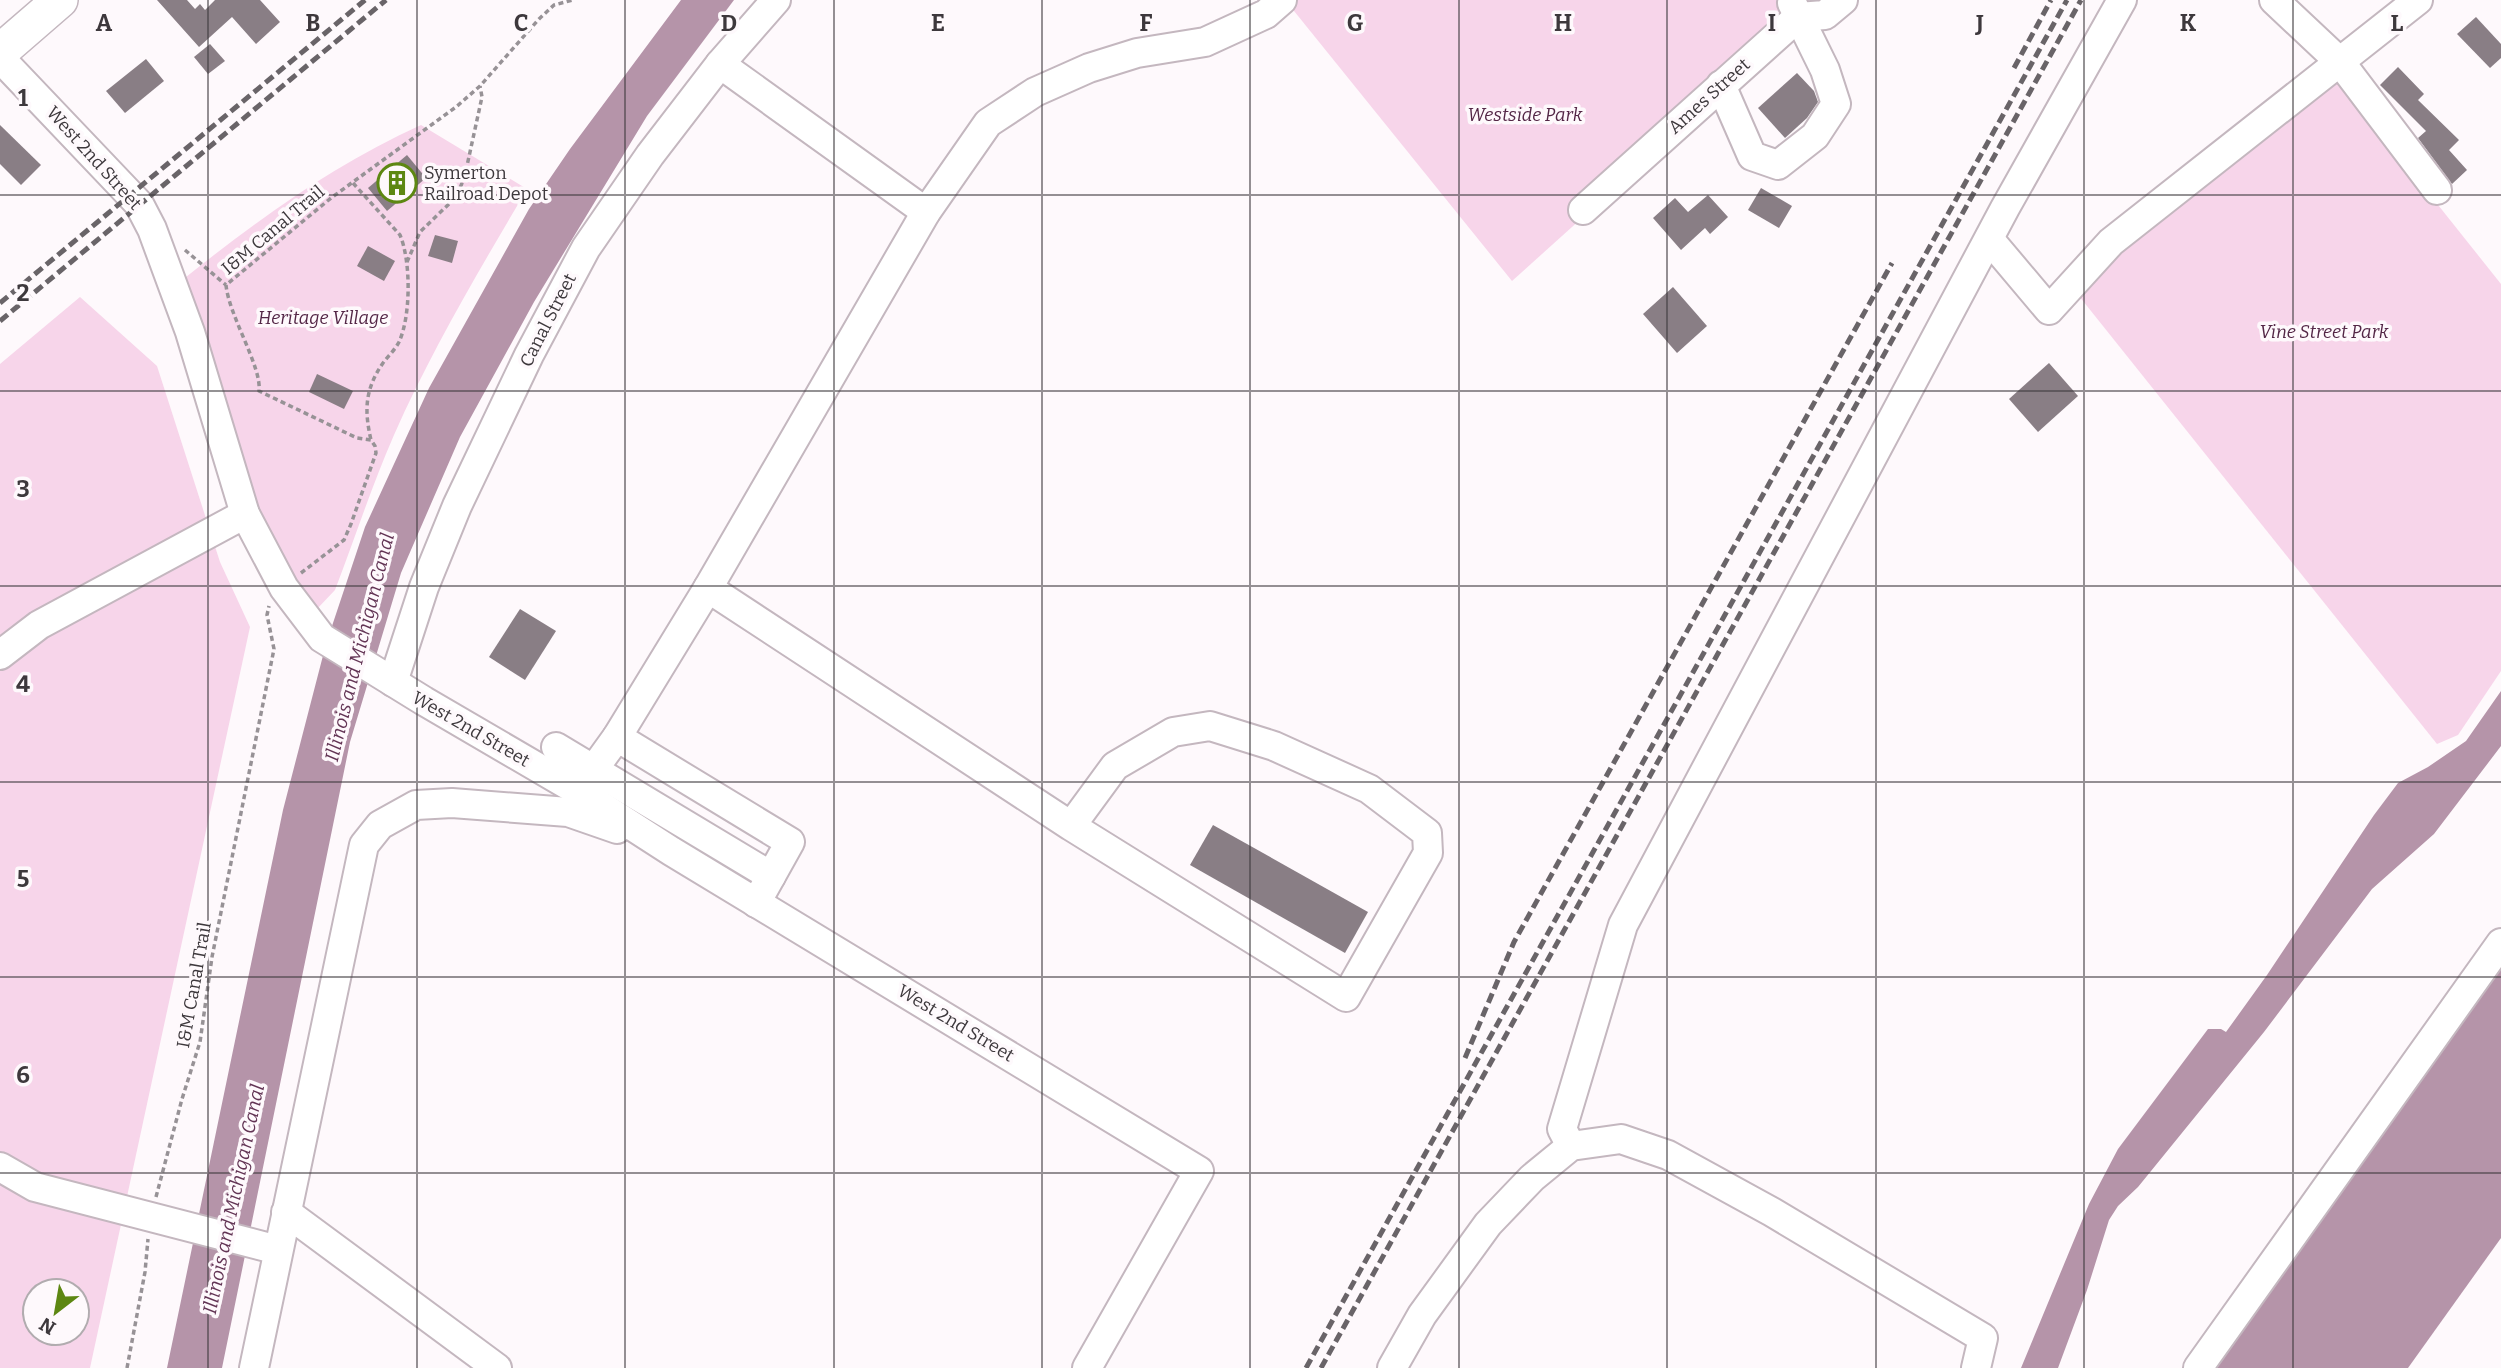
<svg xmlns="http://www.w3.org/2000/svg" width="2501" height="1368" font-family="Bitter,serif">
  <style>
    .green { fill: #f7d5ea; fill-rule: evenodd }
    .water { fill: #b594a9 }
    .building { fill: #897e85 }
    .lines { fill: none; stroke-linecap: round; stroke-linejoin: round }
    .minor-casing { stroke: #c4b7bf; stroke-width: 32 }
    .major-casing { stroke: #c4b7bf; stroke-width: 38 }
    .path { stroke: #979296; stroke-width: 3.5; stroke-dasharray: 5 3.5; stroke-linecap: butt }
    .minor { stroke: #fff; stroke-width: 28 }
    .major { stroke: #fff; stroke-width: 35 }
    .rail { stroke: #696468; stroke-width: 5; stroke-dasharray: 10 5; stroke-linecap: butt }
    .grid { fill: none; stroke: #3d383c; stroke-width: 2; stroke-opacity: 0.55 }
    .labels { text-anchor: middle; stroke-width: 7; stroke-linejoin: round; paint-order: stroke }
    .street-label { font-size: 18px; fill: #3d383c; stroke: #fef9fc }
    .park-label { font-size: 18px; font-style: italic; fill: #532646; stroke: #fef9fc }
    .poi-label { font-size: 18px; fill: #3d383c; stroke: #fef9fc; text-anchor: start }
    .water-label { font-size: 19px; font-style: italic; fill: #633555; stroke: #fef9fc }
    .grid-label { font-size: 23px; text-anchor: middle; font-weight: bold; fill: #3d383c; stroke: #fef9fc; stroke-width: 7; stroke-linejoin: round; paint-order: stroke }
  </style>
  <rect width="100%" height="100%" fill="#fef9fc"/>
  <!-- green -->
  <g class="green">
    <polygon points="1297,0 1804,0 1812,11 1512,281 1290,6"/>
    <polygon points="2337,78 2501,284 2501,671 2458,735 2437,744 2075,291"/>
    <path d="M 421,125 L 527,189 C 480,269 432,349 394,435 C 372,485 355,538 335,590 L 317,609 C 241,514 226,388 186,277 C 260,218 335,164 421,125 Z"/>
    <path d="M 80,297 L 157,366 L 220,562 L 250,627 L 90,1368 L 0,1368 L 0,364 ZM 35,1291 L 77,1291 L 77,1333 L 35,1333 Z"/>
  </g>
  <!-- water -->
  <g class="water">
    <polygon points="681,0 734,0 647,116 534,302 460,437 401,573 350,742 222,1368 167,1368 283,810 326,644 365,527 429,388 529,209 570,149"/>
    <polygon points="2501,691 2501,746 2434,834 2372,889 2264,1032 2138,1187 2118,1206 2109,1220 2087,1290 2058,1368 2021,1368 2089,1204 2118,1149 2208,1029 2221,1029 2226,1032 2267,975 2374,815 2398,783 2428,767 2466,741"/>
    <polygon points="2501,965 2501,1238 2408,1368 2213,1368"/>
  </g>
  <!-- building -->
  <g class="building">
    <polygon points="157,0 187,0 195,9 200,4 205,10 215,0 260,0 280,22 256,44 232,17 199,47"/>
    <polygon points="2476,17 2501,44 2501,58 2490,68 2457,34"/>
    <polygon points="210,44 225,61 208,74 194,57"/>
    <polygon points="146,59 164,81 125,113 106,91"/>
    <polygon points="2398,67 2424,94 2418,100 2459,140 2449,150 2467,170 2452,184 2418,138 2426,131 2380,85"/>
    <polygon points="1797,73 1814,91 1818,102 1807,118 1785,138 1758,108"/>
    <polygon points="0,125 41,165 21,185 0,164"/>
    <polygon points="407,155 426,178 387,211 368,188"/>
    <polygon points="1761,188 1792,206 1779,228 1748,210"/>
    <polygon points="1708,195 1728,217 1710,234 1705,228 1681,250 1653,218 1675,198 1688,212"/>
    <polygon points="435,235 458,241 452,263 428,256"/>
    <polygon points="368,246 395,261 384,281 357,266"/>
    <polygon points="1673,287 1707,326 1677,353 1643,314"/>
    <polygon points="2049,363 2078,396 2038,432 2009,399"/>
    <polygon points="317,374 353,391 344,409 309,392"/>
    <polygon points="520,609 556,631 525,680 489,657"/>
    <polygon points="1213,825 1368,912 1345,953 1190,865"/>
  </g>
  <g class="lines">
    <!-- minor casing -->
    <g class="minor-casing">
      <g id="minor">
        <polyline points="2274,0 2341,63 2437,190"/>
        <polyline points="0,58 139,204 152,229 190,332 245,514 284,588 322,638 424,701 578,791 671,851 1199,1171 1087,1368"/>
        <polyline points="720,64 926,212"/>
        <polyline points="1721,85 1752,156 1778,165 1815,136 1836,104 1825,70 1792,3"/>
        <polyline points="1583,210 1798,17 1825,15 1843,0"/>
        <polyline points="1990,240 2049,310 2111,242 2418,0"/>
        <polyline points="708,588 1071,826 1346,997 1428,853 1427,833 1369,789 1274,746 1210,726 1173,732 1115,766 1071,826"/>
        <polyline points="0,655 39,625 245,514"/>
        <polyline points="393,682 424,587 457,506 529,355 586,248 650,155 720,64 776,0"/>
        <polyline points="617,737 790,842 756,903"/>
        <polyline points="556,747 771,876"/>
        <polyline points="578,791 617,737 708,588 926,212 988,123 1035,92 1089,68 1137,53 1205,42 1266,14 1282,0"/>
        <polyline points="1571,1146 1562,1129 1623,925 2005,208 2122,0"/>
        <polyline points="0,1167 35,1187 278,1250"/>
        <polyline points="286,1212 497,1368"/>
        <polyline points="254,1368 364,845 380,825 416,805 452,803 568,812 617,829"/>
        <polyline points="1392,1368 1422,1315 1488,1224 1532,1178 1571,1146 1621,1139 1668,1155 1772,1212 1983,1338 1976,1368"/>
        <polyline points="2198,1368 2501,943"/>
      </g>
    </g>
    <!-- major casing -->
    <g class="major-casing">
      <polyline id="major" points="0,52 60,0"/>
    </g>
    <!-- path -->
    <g class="path">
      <path d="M 353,183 L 400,235 C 411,261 411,316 399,342 C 395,350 388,356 383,363 C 365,389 364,410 371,440"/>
      <polyline points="185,250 226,285"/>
      <polyline points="407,262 420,232 453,200 459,191 465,175 482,97 480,86"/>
      <path d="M 301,573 L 344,540 L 351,524 L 376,453 L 375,446 L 371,440 L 357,438 L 259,391 C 262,367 229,316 226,285 L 331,198 L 456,107 L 480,86 L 539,19 L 554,5 L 573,0"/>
      <polyline points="156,1197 182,1099 200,1042 212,957 274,649 267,615 269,606"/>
      <polyline points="127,1368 145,1272 148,1239"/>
    </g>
    <!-- minor -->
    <use href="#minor" class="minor"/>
    <!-- major -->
    <use href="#major" class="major"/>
    <!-- rail -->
    <g class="rail">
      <polyline points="2014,68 2051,0"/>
      <polyline points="0,303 365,0"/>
      <polyline points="0,321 386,0"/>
      <polyline points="1465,1058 1514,942 1892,263"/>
      <polyline points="1306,1368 2067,0"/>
      <polyline points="1321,1368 2081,0"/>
    </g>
  </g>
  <!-- grid -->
  <path class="grid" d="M 208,0 L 208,1368M 417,0 L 417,1368M 625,0 L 625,1368M 834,0 L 834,1368M 1042,0 L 1042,1368M 1250,0 L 1250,1368M 1459,0 L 1459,1368M 1667,0 L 1667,1368M 1876,0 L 1876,1368M 2084,0 L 2084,1368M 2293,0 L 2293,1368M 0,195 L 2501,195M 0,391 L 2501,391M 0,586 L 2501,586M 0,782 L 2501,782M 0,977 L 2501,977M 0,1173 L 2501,1173"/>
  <!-- icons -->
  <defs>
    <g id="building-ring" transform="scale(2.0125)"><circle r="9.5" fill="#fef9fc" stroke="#5d8712" stroke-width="1.5"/><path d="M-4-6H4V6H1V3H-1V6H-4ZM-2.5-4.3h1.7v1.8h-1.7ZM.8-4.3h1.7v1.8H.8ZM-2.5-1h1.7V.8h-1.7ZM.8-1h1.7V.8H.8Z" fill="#5d8712"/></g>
  </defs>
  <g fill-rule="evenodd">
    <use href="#building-ring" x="397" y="183"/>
  </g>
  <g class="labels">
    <!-- street labels -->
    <g class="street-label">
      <text transform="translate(1709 96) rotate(-42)" y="6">Ames Street</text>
      <text transform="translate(94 158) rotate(48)" y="6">West 2nd Street</text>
      <text transform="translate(273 230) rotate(-40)" y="6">I&amp;M Canal Trail</text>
      <text transform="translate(548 320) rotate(-63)" y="6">Canal Street</text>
      <text transform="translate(471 729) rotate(30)" y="6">West 2nd Street</text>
      <text transform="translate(194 985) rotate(-80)" y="6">I&amp;M Canal Trail</text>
      <text transform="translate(956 1023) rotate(31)" y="6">West 2nd Street</text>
    </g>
    <!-- park labels -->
    <g class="park-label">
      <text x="1525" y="121">Westside Park</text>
      <text x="323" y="324">Heritage Village</text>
      <text x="2324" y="338">Vine Street Park</text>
    </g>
    <!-- poi labels -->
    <g class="poi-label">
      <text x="424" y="179">Symerton<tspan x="424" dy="21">Railroad Depot</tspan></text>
    </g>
    <!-- water labels -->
    <g class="water-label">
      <text transform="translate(359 647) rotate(-76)" y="7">Illinois and Michigan Canal</text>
      <text transform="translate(233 1199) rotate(-78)" y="7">Illinois and Michigan Canal</text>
    </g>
  </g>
  <g class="grid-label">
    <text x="104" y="31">A</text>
    <text x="313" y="31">B</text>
    <text x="521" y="31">C</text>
    <text x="729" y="31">D</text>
    <text x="938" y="31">E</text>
    <text x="1146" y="31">F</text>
    <text x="1355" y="31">G</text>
    <text x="1563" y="31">H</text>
    <text x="1772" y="31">I</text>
    <text x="1980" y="31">J</text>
    <text x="2188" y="31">K</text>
    <text x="2397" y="31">L</text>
    <text x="23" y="106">1</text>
    <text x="23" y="301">2</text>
    <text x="23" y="497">3</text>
    <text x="23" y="692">4</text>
    <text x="23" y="887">5</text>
    <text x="23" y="1083">6</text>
  </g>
  <!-- north arrow -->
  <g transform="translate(56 1312) rotate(211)"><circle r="33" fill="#fef9fc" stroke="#b1acaf" stroke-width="2"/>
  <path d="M0-5L12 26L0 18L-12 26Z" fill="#5d8712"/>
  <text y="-10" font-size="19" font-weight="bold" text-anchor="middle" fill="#3d383c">N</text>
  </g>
</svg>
